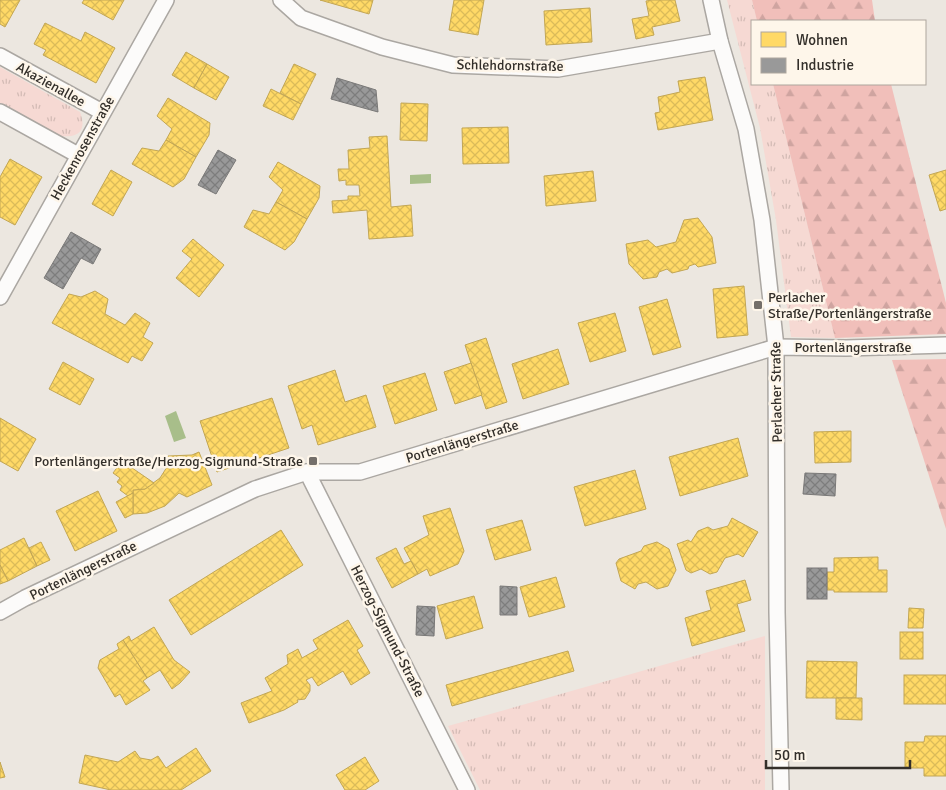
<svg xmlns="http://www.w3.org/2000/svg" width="946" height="790" font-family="Signika,sans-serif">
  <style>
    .grass { fill: url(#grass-tufts) }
    .forest { fill: url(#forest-firs) }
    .water { fill: #a8be8a }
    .homes { fill: url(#homes-cross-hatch); stroke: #c2a654 }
    .industry { fill: url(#industry-cross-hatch); stroke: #7a7978 }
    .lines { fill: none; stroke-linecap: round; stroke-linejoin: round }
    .minor-casing { stroke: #aba7a2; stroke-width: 18 }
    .minor { stroke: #fcfbfa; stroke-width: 15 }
    .poi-dot { fill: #746f6a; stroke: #fef6ea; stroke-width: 2 }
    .labels { text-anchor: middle; stroke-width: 5; stroke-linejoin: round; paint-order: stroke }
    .street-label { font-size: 14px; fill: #332f2a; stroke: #fef6ea }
    .poi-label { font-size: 14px; fill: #332f2a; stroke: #fef6ea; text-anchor: start }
  </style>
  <defs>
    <pattern id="grass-tufts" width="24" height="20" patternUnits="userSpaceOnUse" patternTransform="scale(1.25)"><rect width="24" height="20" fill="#f6d9d3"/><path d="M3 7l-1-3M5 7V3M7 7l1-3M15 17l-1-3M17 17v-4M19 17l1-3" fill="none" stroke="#d3bbb5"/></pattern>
    <pattern id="forest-firs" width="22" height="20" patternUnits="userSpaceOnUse" patternTransform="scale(1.25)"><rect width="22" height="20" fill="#f1bfba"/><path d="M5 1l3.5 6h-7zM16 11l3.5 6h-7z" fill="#cfa4a0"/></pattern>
    <pattern id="homes-cross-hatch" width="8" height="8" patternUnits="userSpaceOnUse" patternTransform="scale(1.25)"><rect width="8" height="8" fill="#ffd966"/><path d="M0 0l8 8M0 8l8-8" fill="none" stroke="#dbbb59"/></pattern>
    <pattern id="industry-cross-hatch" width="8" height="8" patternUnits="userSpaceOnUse" patternTransform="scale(1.25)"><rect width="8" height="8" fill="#999"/><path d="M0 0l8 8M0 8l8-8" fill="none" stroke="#7d7d7d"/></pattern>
  </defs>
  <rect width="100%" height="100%" fill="#ece7e0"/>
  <!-- grass -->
  <g class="grass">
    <polygon points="727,0 752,0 757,21 752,21 752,84 773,84 835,338 791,337 776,220 760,128"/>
    <path d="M 0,67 L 80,112 C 87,130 79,138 61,136 L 0,103 Z"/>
    <polygon points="765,636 765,790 480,790 448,726"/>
  </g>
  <!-- forest -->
  <g class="forest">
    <polygon points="752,0 872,0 875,21 757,21"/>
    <polygon points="773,84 891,84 946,303 946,334 835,338"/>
    <polygon points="946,359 946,529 892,360"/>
  </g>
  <!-- water -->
  <g class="water">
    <polygon points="431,174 431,183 410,184 410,175"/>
    <polygon points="176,411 186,438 174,442 165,416"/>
  </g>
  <!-- homes -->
  <g class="homes">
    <polygon points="0,0 20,0 5,27 0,24"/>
    <polygon points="84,0 124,0 113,20 82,3"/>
    <polygon points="320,0 373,0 369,14"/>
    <polygon points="454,0 484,0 478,35 449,30"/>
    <polygon points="652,0 675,0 680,21 652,27 654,35 636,39 632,19 649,16 646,1"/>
    <polygon points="590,8 592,42 546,45 544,11"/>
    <polygon points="45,23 81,41 85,32 115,48 96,83 43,55 46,50 34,44"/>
    <polygon points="186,52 207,64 194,88 172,75"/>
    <polygon points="207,64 229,77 216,100 194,88"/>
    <polygon points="294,64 316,74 301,104 280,93"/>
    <polygon points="705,77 713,120 658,130 655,113 660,112 658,97 680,92 678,81"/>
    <polygon points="271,89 301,104 293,120 263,106"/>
    <polygon points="168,98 210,123 209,135 196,157 166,140 172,129 157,116"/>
    <polygon points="401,103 428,104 427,141 400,140"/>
    <polygon points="508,127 509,163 463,164 462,128"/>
    <polygon points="387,136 391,207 411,205 413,236 369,239 367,210 333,213 332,201 348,200 348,196 360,196 359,185 346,185 346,180 339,181 338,169 349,169 348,150 370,148 369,137"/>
    <polygon points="166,140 196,157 184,179 173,187 132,164 142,148 159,151"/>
    <polygon points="10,159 42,177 15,225 0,217 0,177"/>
    <polygon points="278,162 320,186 319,198 307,219 276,202 283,190 269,177"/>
    <polygon points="111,170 132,182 113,216 92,204"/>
    <polygon points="946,170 946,209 940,211 929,175"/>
    <polygon points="593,171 596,201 546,206 544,176"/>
    <polygon points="276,202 307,219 294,242 285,250 244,227 253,210 269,214"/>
    <polygon points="698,218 712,237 716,263 698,267 695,264 689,266 688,269 672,273 667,269 659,272 657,277 643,279 629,264 626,244 648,240 656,247 676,242 684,220"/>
    <polygon points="193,239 224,265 199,297 176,278 192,259 182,251"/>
    <polygon points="744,286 748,335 717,338 713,289"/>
    <polygon points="95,291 108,299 105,314 125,325 135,313 150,323 143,337 153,343 142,361 132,356 128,363 52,323 69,294 81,297"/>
    <polygon points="667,299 681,347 653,355 639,307"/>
    <polygon points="615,313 626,351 590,362 578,323"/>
    <polygon points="486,338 507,402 486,409 465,345"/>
    <polygon points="558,349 569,384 523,399 512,364"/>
    <polygon points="63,362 94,379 80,405 49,389"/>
    <polygon points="471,363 482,395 455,404 444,372"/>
    <polygon points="335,370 345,402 366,395 376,427 318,445 312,425 302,429 288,386"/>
    <polygon points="425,373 437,410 395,424 383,386"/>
    <polygon points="272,398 289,448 217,472 200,421"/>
    <polygon points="0,418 36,439 18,471 0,461"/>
    <polygon points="851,431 851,462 815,463 814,432"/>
    <polygon points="738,438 748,476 680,496 669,457"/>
    <polygon points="199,452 212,485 187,497 179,493 165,506 147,513 133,514 133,490 145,489 160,478 167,467 168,456 192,455"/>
    <polygon points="122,461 154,483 145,489 133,490 133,493 128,496 120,490 122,486 117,482 120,478 113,473"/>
    <polygon points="635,470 646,509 585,526 574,487"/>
    <polygon points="98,491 117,531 75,551 56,511"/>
    <polygon points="133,493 133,514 125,518 116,502"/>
    <polygon points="450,508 464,551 458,564 430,576 427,569 418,574 404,548 429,535 423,516"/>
    <polygon points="732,518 758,532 743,557 738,554 725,558 717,572 710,574 701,569 691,573 686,570 677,544 688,540 691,542 698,531 708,527 713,530 728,526"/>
    <polygon points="522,520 531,550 495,560 486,530"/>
    <polygon points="281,530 303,565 191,635 169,600"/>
    <polygon points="24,538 37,566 8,581 0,565 0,550"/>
    <polygon points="41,542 50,560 37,566 29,548"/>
    <polygon points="657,542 669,549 676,570 668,586 657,589 646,582 638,584 635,589 621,581 616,563 619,559 641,551 644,546"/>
    <polygon points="396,548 404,564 411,561 418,574 392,588 376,558"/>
    <polygon points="878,557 878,570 887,570 887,592 834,592 834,590 827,590 827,572 834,572 834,558"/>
    <polygon points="0,565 8,581 0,584"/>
    <polygon points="556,577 565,607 529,617 520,587"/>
    <polygon points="745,580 751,600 737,604 745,631 692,646 685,618 711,610 706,591"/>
    <polygon points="474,596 483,628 446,639 437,606"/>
    <polygon points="909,608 924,609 923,628 908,628"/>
    <polygon points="348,620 363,646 357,650 370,673 351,685 343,671 318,686 312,677 306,680 310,685 310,691 305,699 297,700 298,702 284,710 249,723 241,703 272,691 265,678 288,664 287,655 298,649 302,658 318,649 313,640"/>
    <polygon points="154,627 174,660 190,672 180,683 172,689 160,670 147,678 123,640 129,636 131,641"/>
    <rect x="900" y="632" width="23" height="27"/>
    <polygon points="123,640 147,678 143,681 150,690 126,705 120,694 115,697 98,668 100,660 119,649 117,644"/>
    <polygon points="568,651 574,671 452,706 446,685"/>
    <polygon points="807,661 857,662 856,698 806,698"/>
    <rect x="904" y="675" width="42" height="29"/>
    <polygon points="836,698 862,698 862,720 836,719"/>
    <polygon points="925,736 946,736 946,776 924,776 924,768 905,768 905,742 924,742"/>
    <polygon points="196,748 211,771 181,790 111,790 79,783 85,755 118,762 135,751 140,758 151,760 158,756 166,768"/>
    <polygon points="365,757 379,781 365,790 345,790 336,775"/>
    <polygon points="0,762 5,777 0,778"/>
  </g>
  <!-- industry -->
  <g class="industry">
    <polygon points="337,78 376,90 378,112 331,99"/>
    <polygon points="218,150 236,160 216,194 198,185"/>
    <polygon points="71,232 101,249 93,264 81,258 63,289 44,278"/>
    <polygon points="805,473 836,474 835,496 803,494"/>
    <rect x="807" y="568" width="20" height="31"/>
    <polygon points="500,586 517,587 517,615 500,615"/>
    <polygon points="417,606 435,607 434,636 416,635"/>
  </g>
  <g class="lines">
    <!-- minor casing -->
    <g class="minor-casing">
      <g id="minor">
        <polyline points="281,0 301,18 382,47 453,65 558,69 720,41"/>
        <polyline points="711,0 720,41 746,129 762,220 776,347 777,612 781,790"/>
        <polyline points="0,56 102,112"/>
        <polyline points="0,112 78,155"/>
        <polyline points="0,297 166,0"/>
        <polyline points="307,472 467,790"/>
        <polyline points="0,612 25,598 255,489 307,472 360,472 776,347 846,348 946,345"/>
      </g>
    </g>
    <!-- minor -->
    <use href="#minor" class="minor"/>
  </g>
  <!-- markers -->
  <g class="poi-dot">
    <rect x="753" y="300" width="10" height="10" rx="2.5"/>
    <rect x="308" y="456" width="10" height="10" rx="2.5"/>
  </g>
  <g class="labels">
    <!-- street labels -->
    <g class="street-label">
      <text transform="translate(510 65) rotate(1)" y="5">Schlehdornstraße</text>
      <text transform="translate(51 84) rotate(29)" y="5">Akazienallee</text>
      <text transform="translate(82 148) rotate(-61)" y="5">Heckenrosenstraße</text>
      <text x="853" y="352">Portenlängerstraße</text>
      <text transform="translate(776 392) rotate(-91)" y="5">Perlacher Straße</text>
      <text transform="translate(462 441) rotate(-17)" y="5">Portenlängerstraße</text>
      <text transform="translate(83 570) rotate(-26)" y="5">Portenlängerstraße</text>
      <text transform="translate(388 631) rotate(63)" y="5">Herzog-Sigmund-Straße</text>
    </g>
    <!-- poi labels -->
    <g class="poi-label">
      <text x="768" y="302">Perlacher<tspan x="768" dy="16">Straße/Portenlängerstraße</tspan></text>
      <text x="303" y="466" text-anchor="end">Portenlängerstraße/Herzog-Sigmund-Straße</text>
    </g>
  </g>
  <!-- legend -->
  <rect x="751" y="20" width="175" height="65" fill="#fef6ea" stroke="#ada69d"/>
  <rect x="761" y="32" width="25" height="15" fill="#ffd966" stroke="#ada69d"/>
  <text x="796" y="45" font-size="15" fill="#332f2a">Wohnen</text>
  <rect x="761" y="58" width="25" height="15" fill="#999999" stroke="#ada69d"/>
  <text x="796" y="70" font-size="15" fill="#332f2a">Industrie</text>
  <!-- scale -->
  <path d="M766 760v8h144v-8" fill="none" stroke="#332f2a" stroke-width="2.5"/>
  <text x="774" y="760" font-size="15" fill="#332f2a" stroke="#fef6ea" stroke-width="4" paint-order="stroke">50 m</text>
</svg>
